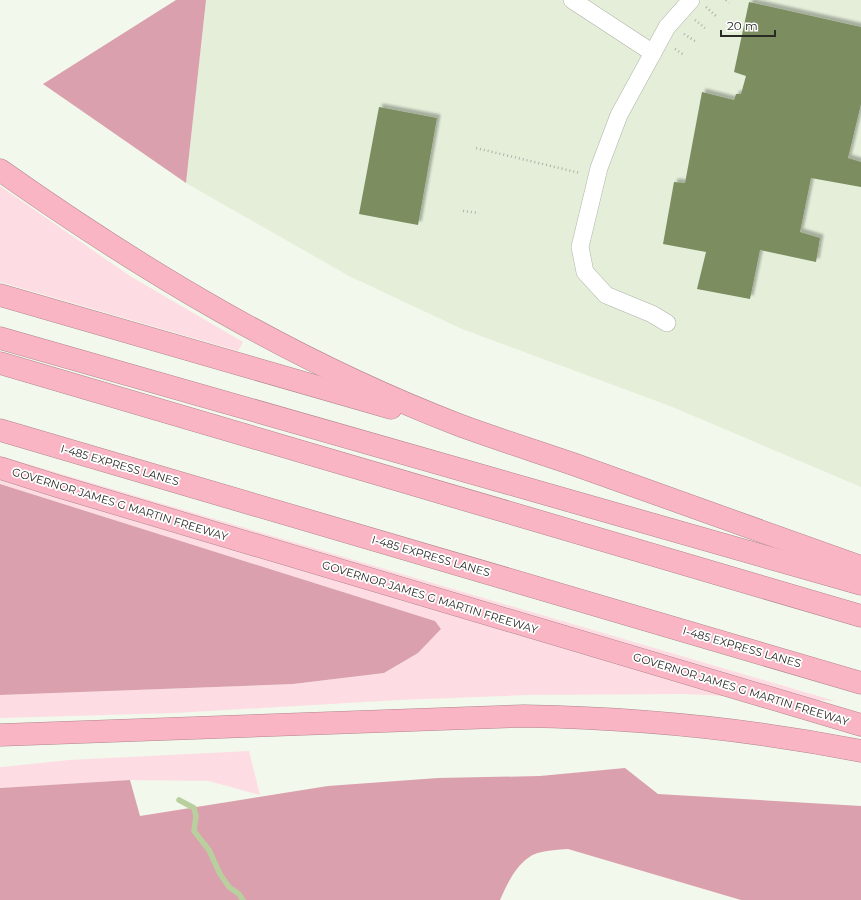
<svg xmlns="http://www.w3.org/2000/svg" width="861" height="900" font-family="Montserrat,sans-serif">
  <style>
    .built { fill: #e4eed9 }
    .green { fill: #fddde3 }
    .forest { fill: #daa0ad }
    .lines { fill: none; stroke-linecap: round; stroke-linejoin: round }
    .stream { stroke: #bacf9e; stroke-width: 5.5 }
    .building { fill: #7b8e60; filter: url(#shadow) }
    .minor-casing { stroke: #adb3a6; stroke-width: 18 }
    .highway-casing { stroke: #b0848d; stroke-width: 23 }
    .path { stroke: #adb2a8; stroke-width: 2.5; stroke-dasharray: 1 3; stroke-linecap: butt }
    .minor { stroke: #fff; stroke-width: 17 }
    .highway { stroke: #fab5c4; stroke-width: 22 }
    .labels { text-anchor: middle; stroke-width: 3.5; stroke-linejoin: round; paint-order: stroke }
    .street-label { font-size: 11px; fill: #282a26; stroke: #fff }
  </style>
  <defs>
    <filter id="shadow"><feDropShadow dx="3.5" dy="-3.5" stdDeviation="1" flood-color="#0004"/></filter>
  </defs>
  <rect width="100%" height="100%" fill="#f2f8eb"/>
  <!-- built -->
  <polygon class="built" points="206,0 861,0 861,487 670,406 462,329 349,276 186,183"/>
  <!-- green -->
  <g class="green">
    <polygon points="0,186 130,276 243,342 238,351 0,282"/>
    <polygon points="0,456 835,701 684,694 527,695 399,700 175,713 0,718 0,695 293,684 384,673 418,653 441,629 435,621 0,484"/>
    <polygon points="249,751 260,795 209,781 130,780 0,788 0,767 2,767 69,760"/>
  </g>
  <!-- forest -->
  <g class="forest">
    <polygon points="176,0 206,0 186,183 43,84"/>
    <polygon points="0,484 435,621 441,629 418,653 384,673 293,684 0,695"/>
    <path d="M 625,768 L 658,794 L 861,806 L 861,900 L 741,900 L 568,849 C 556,850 538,850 528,858 C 515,867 506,886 500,900 L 0,900 L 0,788 L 130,780 L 140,816 L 328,786 L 438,778 L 540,776 Z"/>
  </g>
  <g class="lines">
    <!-- stream -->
    <polyline class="stream" points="179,800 194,808 196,816 194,831 209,850 220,874 229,887 239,894 243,900"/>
  </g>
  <!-- building -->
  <g class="building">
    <polygon points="749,2 861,27 861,104 848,158 861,162 861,187 811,178 800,232 820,238 816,262 760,250 750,299 697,289 706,252 663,244 674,182 685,183 702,92 734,100 736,94 741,94 746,76 734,72"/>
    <polygon points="379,107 437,118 418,225 359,214"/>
  </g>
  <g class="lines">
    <!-- minor casing -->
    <g class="minor-casing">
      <g id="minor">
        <polyline points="572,0 653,53"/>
        <polyline points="667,323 652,314 606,295 585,272 580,247 599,168 619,115 667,27 691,0"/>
      </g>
    </g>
    <!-- highway casing -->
    <g class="highway-casing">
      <g id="highway">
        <path d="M 0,170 C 143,271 295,362 459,425 C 497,439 535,451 573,464 C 669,498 765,532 861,567"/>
        <polyline points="0,295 391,408"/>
        <polyline points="0,338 861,584"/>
        <polyline points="0,363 861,616"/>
        <polyline points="0,430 861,683"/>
        <polyline points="0,468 57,486 861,725"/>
        <path d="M 0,735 L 524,716 C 637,718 750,729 861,751"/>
      </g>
    </g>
    <!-- path -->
    <g class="path">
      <polyline points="726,0 729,3"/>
      <polyline points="706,7 716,16"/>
      <polyline points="695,20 705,28"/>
      <polyline points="684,34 695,41"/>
      <polyline points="675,49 684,55"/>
      <polyline points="476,148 580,173"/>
      <polyline points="463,211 479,213"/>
    </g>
    <!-- minor -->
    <use href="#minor" class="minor"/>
    <!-- highway -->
    <use href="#highway" class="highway"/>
  </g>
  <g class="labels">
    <!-- street labels -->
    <g class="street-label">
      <text transform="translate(120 465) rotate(16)" y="4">I-485 EXPRESS LANES</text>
      <text transform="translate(120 504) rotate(17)" y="4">GOVERNOR JAMES G MARTIN FREEWAY</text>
      <text transform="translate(431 556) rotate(16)" y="4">I-485 EXPRESS LANES</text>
      <text transform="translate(430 597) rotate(17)" y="4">GOVERNOR JAMES G MARTIN FREEWAY</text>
      <text transform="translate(742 647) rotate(16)" y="4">I-485 EXPRESS LANES</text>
      <text transform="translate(741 689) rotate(17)" y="4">GOVERNOR JAMES G MARTIN FREEWAY</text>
    </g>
  </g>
  <!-- scale -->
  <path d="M721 30v6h54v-6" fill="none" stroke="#282a26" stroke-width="2"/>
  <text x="727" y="30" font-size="12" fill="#282a26" stroke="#ffffff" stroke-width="3" paint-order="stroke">20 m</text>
</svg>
